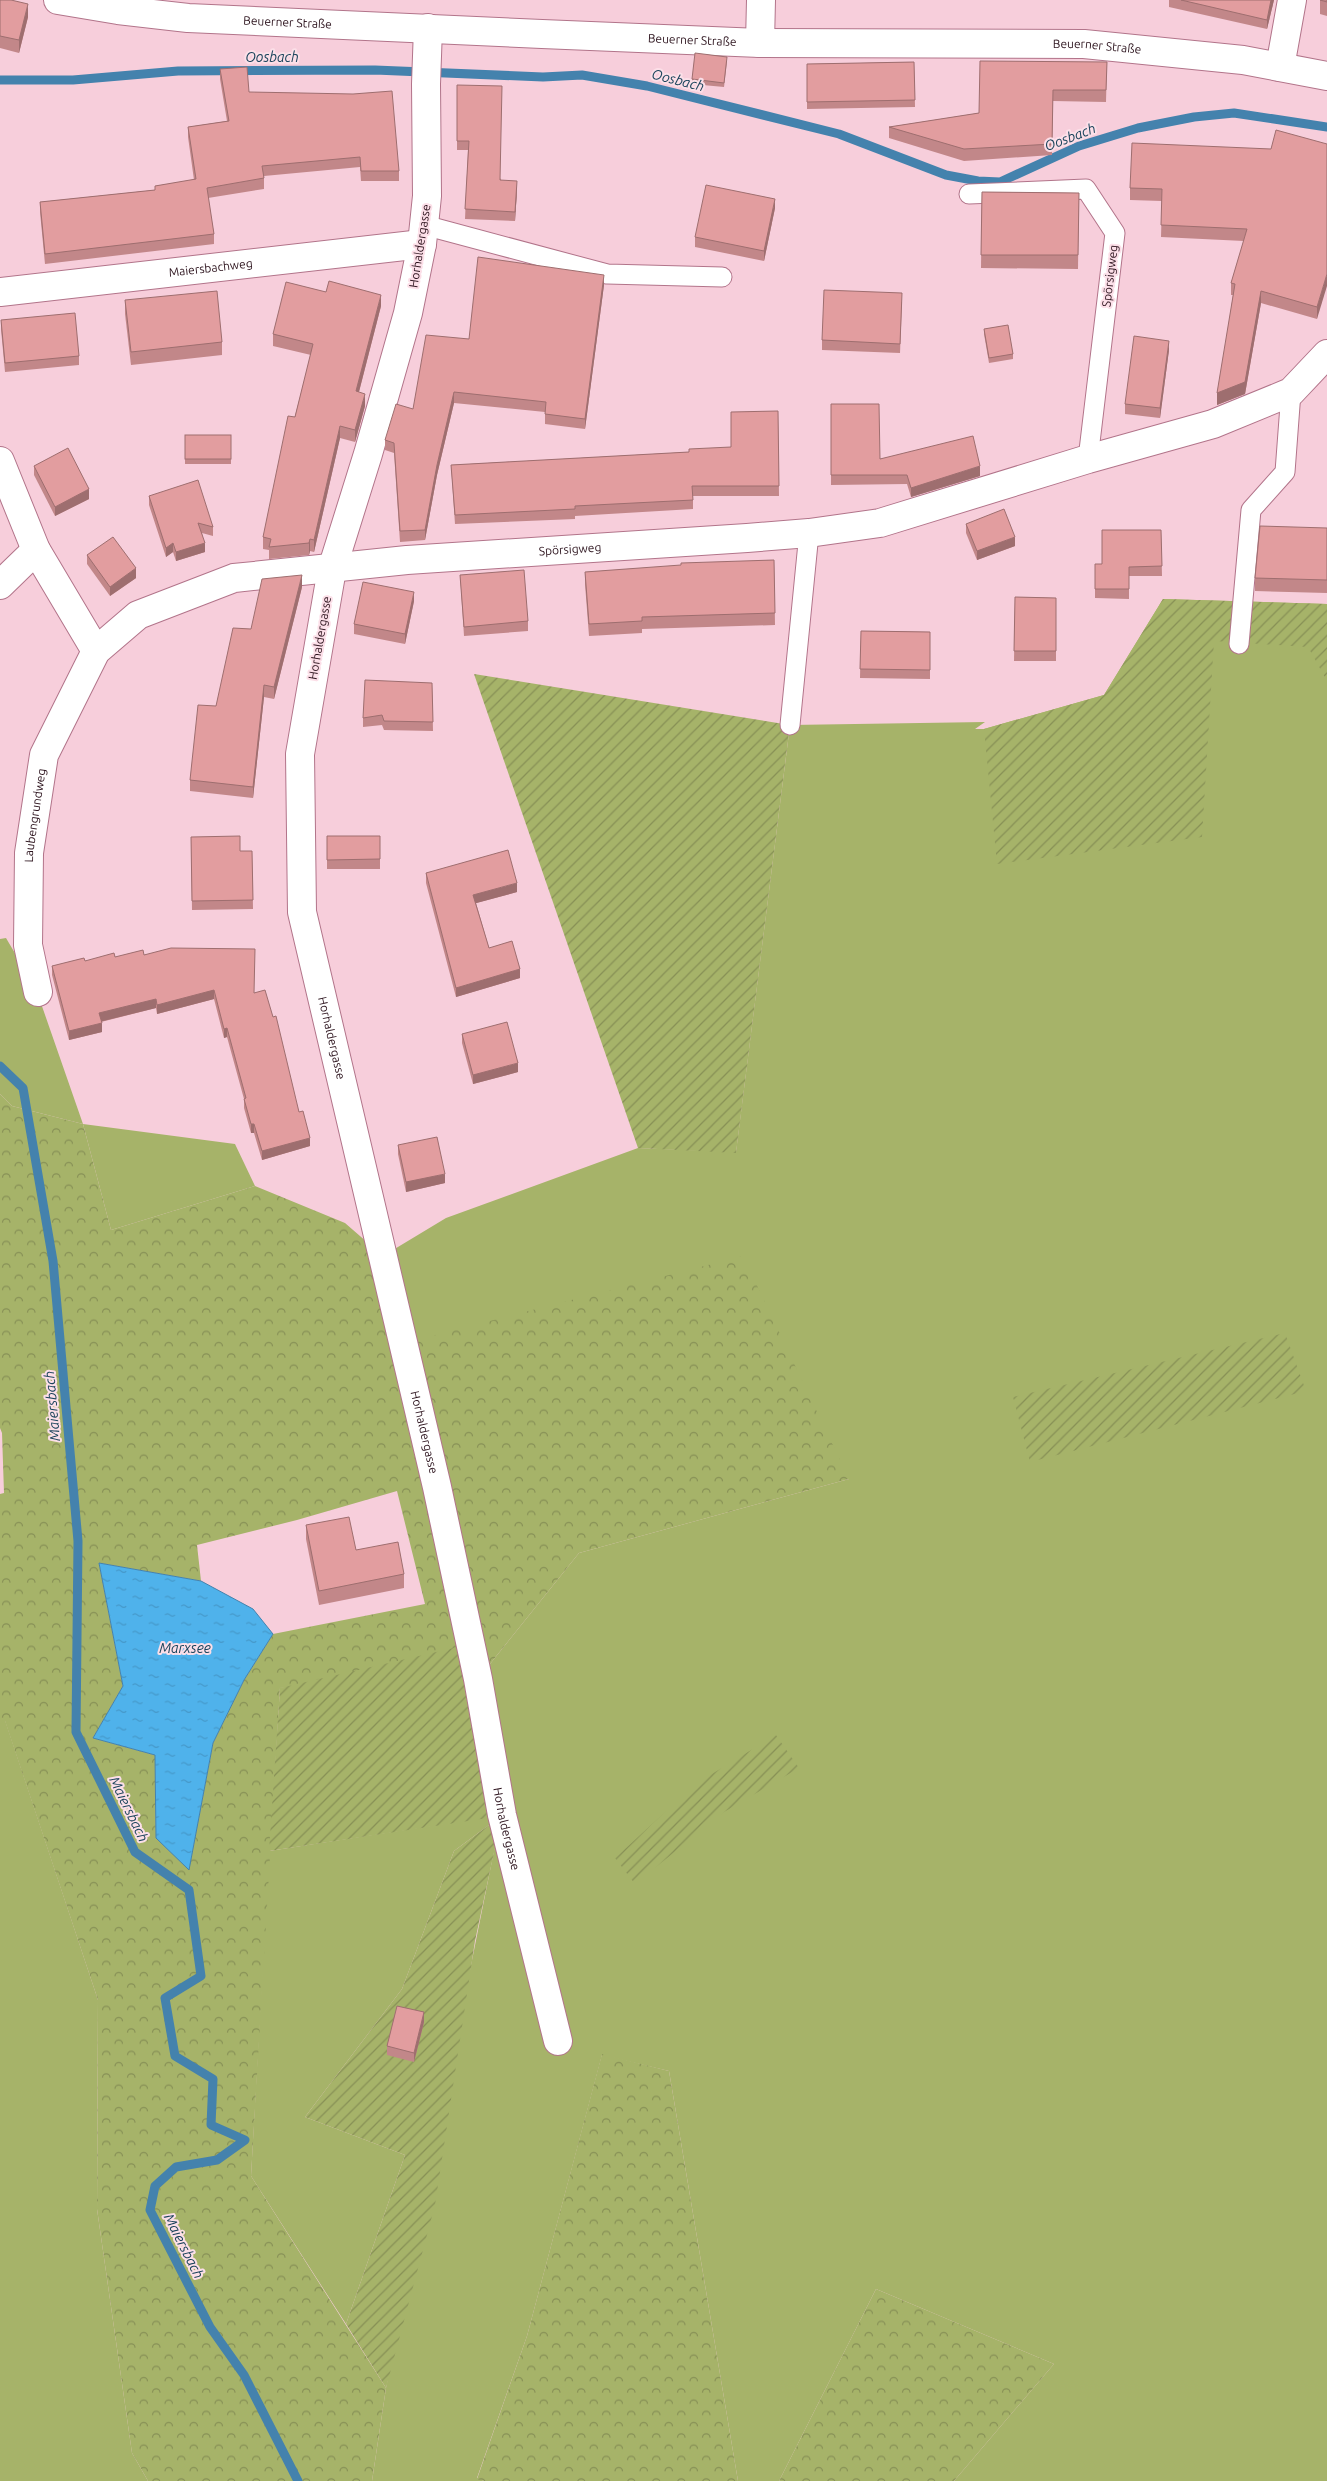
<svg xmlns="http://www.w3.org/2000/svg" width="1327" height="2481" font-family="Ubuntu,sans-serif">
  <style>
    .grass { fill: #a6b369 }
    .forest { fill: url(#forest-crowns); fill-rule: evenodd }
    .garden { fill: url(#garden-furrows) }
    .water { fill: url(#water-ripples); stroke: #4482ad }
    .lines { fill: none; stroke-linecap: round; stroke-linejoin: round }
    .stream { stroke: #4482ad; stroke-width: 9 }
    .lane-casing { stroke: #b2748a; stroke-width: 21 }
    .street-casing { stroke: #b2748a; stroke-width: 30 }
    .secondary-casing { stroke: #b2748a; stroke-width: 30 }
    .lane { stroke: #fff; stroke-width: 19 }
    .street { stroke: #fff; stroke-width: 28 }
    .secondary { stroke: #fff; stroke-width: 28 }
    .wall { fill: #c28789 }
    .shaded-wall { fill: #9e6e6f }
    .building { fill: #e29d9f; stroke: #9e6e6f }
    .labels { text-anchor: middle; stroke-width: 4; stroke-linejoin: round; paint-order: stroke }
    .street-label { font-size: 12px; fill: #2c131d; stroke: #fcdfe8 }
    .water-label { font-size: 14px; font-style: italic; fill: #1a435b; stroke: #fcdfe8 }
  </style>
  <defs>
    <pattern id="forest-crowns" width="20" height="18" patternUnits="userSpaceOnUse" patternTransform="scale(1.25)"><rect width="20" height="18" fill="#a6b369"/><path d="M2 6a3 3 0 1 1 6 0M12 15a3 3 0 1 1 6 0" fill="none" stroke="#879056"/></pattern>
    <pattern id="garden-furrows" width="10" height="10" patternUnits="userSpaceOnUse" patternTransform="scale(1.25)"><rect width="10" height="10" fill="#a6b369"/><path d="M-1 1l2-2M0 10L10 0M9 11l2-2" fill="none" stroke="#879056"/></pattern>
    <pattern id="water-ripples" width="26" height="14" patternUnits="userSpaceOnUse" patternTransform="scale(1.25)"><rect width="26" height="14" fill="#4fb2eb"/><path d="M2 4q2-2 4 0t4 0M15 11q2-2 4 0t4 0" fill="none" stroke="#4598c9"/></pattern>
  </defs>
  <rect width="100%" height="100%" fill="#f7cedb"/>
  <!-- grass -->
  <g class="grass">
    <polygon points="1163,599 1327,604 1327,2481 954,2481 1054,2364 876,2289 779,2481 738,2481 669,2071 602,2055 527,2336 477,2478 484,2481 372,2481 386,2388 501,1816 454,1851 402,1989 305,2117 405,2155 346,2324 251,2176 269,1851 501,1815 478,1679 579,1553 849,1479 412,1341 383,1256 446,1218 638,1148 736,1152 790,725 985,722 975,729 984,729 1104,695"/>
    <polygon points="6,938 36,989 83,1124 235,1144 255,1186 111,1230 83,1124 12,1106 0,1094 0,939"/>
    <polygon points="5,1720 98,2000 97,2209 132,2453 148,2481 0,2481 0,1721"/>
  </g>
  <!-- forest -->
  <g class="forest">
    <path d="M 0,1094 L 12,1106 L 83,1124 L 111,1230 L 255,1186 L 345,1223 L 383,1256 L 412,1341 L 743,1256 L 849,1479 L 579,1553 L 478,1679 L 280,1688 L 251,2176 L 386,2388 L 372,2481 L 148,2481 L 132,2453 L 97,2209 L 98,2000 L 5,1721 L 0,1721 L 0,1494 L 4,1493 L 2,1433 L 0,1428 ZM 397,1491 L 425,1604 L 273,1634 L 244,1680 L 213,1743 L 189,1869 L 156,1838 L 155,1755 L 93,1738 L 123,1686 L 99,1563 L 201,1581 L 197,1545 L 297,1520 Z"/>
    <polygon points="602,2054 669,2071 738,2481 484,2481 477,2479 527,2336"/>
    <polygon points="876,2289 1054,2364 954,2481 779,2481"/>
  </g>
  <!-- garden -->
  <g class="garden">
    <polygon points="1163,599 1327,604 1327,681 1308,647 1214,641 1202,837 997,864 984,729 1104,695"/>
    <polygon points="474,674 790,725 736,1153 638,1148"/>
    <polygon points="1285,1333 1306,1391 1030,1462 1013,1397"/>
    <polygon points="471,1644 502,1815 475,1941 435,2205 386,2388 346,2324 405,2155 305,2117 402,1989 454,1851 501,1816 269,1851 280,1688"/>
    <polygon points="776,1735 799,1768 724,1812 635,1884 615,1858 697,1783"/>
  </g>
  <!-- water -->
  <polygon class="water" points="99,1563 201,1581 253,1609 273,1634 244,1680 213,1743 189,1870 156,1838 155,1755 93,1738 123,1686"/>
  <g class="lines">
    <!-- stream -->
    <g class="stream">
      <polyline points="0,80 73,80 178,71 375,70 543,77 582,75 647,86 839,134 946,175 978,181 1000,182 1079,146 1138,128 1194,117 1234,113 1327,127"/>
      <polyline points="0,1066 23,1088 53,1261 78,1541 76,1732 135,1852 189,1890 201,1976 165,1998 175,2056 213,2079 211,2125 245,2140 217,2160 176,2167 155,2186 150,2210 210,2327 244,2375 298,2481"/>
    </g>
    <!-- lane casing -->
    <g class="lane-casing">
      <g id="lane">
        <polyline points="969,194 1086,189 1115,233 1088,459"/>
        <polyline points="424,225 607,274 722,277"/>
        <polyline points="1239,644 1251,510 1285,472 1291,392"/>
        <polyline points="790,725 809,533"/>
      </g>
    </g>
    <!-- street casing -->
    <g class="street-casing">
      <g id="street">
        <path id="s1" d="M 428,28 L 426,84 L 427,196 L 422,244 L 408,313 L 368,454 L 332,569 L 300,754 L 302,912 L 437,1487 L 478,1679 L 502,1815 L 558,2041"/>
        <polyline points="760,43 761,0"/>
        <polyline points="1280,67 1292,0"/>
        <path id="s2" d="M 0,292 L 422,244"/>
        <polyline points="0,461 36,550 96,651"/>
        <polyline points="0,585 36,550"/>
        <path id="s3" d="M 38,992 L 28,945 L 29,853 L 44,755 L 96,651 L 138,615 L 234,578 L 407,560 L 747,538 L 809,533 L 880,523 L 1088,459 L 1213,424 L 1291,392 L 1327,354"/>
      </g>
    </g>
    <!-- secondary casing -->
    <g class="secondary-casing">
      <g id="secondary">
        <path id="s4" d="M 58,0 L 118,10 L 188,18 L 542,34 L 760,43 L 1084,44 L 1243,60 L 1327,76"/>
      </g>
    </g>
    <!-- lane -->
    <use href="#lane" class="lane"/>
    <!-- street -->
    <use href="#street" class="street"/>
    <!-- secondary -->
    <use href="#secondary" class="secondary"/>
  </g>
  <!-- wall -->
  <g class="wall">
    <polygon points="0,0 28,17 19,53 0,48"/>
    <polygon points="1169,0 1274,0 1267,29 1169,7"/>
    <polygon points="1320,0 1327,0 1327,16 1320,14"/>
    <polygon points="727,61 724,87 692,84 692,79"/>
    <polygon points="914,62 915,107 807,109 807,64"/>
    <polygon points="1107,62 1106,102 1053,101 1052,155 964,161 889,138 889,127 979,113"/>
    <polygon points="220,69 249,92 399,171 399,181 361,181 360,167 264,176 264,189 208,198 214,234 214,244 45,264 40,212 40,202 155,190 155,186 194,180 188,137 188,127 227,121 220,79"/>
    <polygon points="457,85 501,180 517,190 515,221 465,219 468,150 457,150"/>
    <polygon points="1327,144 1317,319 1261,303 1245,394 1217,405 1233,295 1231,295 1231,283 1244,241 1161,237 1162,201 1130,200 1130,188 1271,149"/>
    <polygon points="982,192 1079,193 1078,269 981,268"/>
    <polygon points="775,208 764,261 695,247 695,237"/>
    <polygon points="604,285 585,429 545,424 545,412 454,403 437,475 425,540 400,542 394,453 385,450 385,440 413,409 469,339"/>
    <polygon points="125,300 222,342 222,355 131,365 125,314"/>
    <polygon points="902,302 900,353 822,350 822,340"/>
    <polygon points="381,306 359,392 365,406 355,442 340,438 314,552 310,551 309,555 269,559 269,550 263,549 263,537 311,355 273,346 273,334"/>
    <polygon points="1,320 79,356 79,365 5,372 1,329"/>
    <polygon points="984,329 1013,354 1013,359 989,363 984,334"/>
    <polygon points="1169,350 1160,418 1125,414 1125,404"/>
    <polygon points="831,404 880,459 980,476 911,497 907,484 831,485"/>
    <polygon points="778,411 779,496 693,496 693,509 575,516 575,519 455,524 451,465 689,452 731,447"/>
    <rect x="185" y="435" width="46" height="29"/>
    <polygon points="34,466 89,499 55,516 34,475"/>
    <polygon points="149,496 213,527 213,536 202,533 205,552 176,561 173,552 166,557 149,505"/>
    <polygon points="966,524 1015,546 977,560 966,533"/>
    <polygon points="1327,528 1327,593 1255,591 1255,578"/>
    <polygon points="1161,530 1162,576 1129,576 1129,599 1095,598 1095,564 1102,564"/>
    <polygon points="87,555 136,578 110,596 87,564"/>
    <polygon points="774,560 775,625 642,629 642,633 589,636 585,584 585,572"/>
    <polygon points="460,575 528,621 528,631 464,636"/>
    <polygon points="302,587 274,699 264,697 253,798 190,791 190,780 216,706 251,629"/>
    <polygon points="1015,597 1056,598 1056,661 1014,661"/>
    <polygon points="414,601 405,644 354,634 354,624"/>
    <polygon points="861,631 930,632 930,679 860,678"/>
    <polygon points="432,683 433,731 384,730 382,725 363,727 363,718"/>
    <rect x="327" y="836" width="53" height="33"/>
    <polygon points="191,837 240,851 252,851 253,909 192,910"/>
    <polygon points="426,873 517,892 476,903 489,948 520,978 456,997 426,883"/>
    <polygon points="144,955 254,993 299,1112 310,1146 262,1160 254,1133 251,1133 244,1108 244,1099 227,1037 224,1038 214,999 157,1014 156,1008 101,1022 102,1032 69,1040 52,975 52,966 115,957"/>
    <polygon points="462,1034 518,1072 473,1084 462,1043"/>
    <polygon points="398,1145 445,1183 406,1192 398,1154"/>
    <polygon points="306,1525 404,1574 404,1588 319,1605 306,1539"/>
    <polygon points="424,2022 414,2062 387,2055 387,2046"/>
  </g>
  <!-- shaded-wall -->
  <g class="shaded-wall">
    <polygon points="1271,0 1274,0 1267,29 1267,20"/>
    <polygon points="28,4 28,17 19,53 19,40"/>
    <polygon points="517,181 517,190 515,221 515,212"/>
    <polygon points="775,199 775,208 764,261 764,251"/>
    <polygon points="1327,274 1327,286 1317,319 1317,307"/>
    <polygon points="604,275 604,285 585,429 585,419"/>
    <polygon points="1261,291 1261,303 1245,394 1217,405 1217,393"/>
    <polygon points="381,295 381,306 356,403 356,391"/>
    <polygon points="1169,341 1169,350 1160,418 1160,408"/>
    <polygon points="454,392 454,403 437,475 425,540 425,530 437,465"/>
    <polygon points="365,394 365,406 355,442 355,430"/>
    <polygon points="340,426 340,438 314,552 314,540"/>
    <polygon points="980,466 980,476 911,497 911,488"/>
    <polygon points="89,489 89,499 55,516 55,507"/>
    <polygon points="1015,537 1015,546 977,560 977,551"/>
    <polygon points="310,539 310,551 309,555 309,543"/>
    <polygon points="173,543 173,552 166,557 166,548"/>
    <polygon points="205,543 205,552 176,561 176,552"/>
    <polygon points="136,568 136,578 110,596 110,587"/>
    <polygon points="302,575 302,587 274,699 274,687"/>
    <polygon points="414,592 414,601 405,644 405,634"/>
    <polygon points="264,685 264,697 253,798 253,787"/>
    <polygon points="517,883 517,892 473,904 473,895"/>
    <polygon points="520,969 520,978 456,997 456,988"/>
    <polygon points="214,990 214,999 157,1014 157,1005"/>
    <polygon points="156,999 156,1008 99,1022 99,1013"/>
    <polygon points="102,1023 102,1032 69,1040 69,1031"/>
    <polygon points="227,1028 227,1037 224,1038 224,1029"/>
    <polygon points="518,1063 518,1072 473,1084 473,1075"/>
    <rect x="251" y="1124" width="3" height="9"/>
    <polygon points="310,1138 310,1146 262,1160 262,1151"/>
    <polygon points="445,1174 445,1183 406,1192 406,1182"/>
    <polygon points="424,2012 424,2022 414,2062 414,2053"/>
  </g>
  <!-- building -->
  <g class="building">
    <polygon points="0,0 11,0 28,4 19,40 0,36"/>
    <polygon points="1181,0 1271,0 1267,20"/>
    <polygon points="1320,0 1327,0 1327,2"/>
    <polygon points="695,53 727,57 724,83 692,79"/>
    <polygon points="980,61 1107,62 1106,90 1053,90 1052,144 964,149 889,127 979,113"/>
    <polygon points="914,62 915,100 807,102 807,64"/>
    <polygon points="247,67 249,92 353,94 392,91 399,171 361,171 360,157 262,166 264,178 207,188 214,234 45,254 40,202 155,190 155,186 196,179 188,127 229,121 220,69"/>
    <polygon points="457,85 502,86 500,180 517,181 515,212 465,209 469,141 457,141"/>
    <polygon points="1276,130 1327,144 1327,274 1317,307 1261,291 1245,382 1217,393 1235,284 1231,283 1247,229 1161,225 1162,189 1130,188 1132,143 1271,149"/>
    <polygon points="706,185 775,199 764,251 695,237"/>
    <polygon points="982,192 1079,193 1078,255 981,255"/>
    <polygon points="478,257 604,275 585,419 545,414 546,402 454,392 437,465 425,530 400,531 394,443 385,440 396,404 413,409 426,335 469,339"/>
    <polygon points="329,281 381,295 356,391 365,394 355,430 340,426 314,540 310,539 309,543 269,547 271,539 263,537 288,416 295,417 313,344 273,334 286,282 326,292"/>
    <polygon points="824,290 902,293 900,344 822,340"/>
    <polygon points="217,291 222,342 131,352 125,300"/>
    <polygon points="75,313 79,356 5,363 1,320"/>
    <polygon points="1008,325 1013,354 989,358 984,329"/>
    <polygon points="1134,336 1169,341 1160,408 1125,404"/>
    <polygon points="831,404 879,404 880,459 973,436 980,466 911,488 907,475 831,475"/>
    <polygon points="778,411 779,486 692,486 693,500 575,506 575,509 455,515 451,465 689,452 689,449 731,447 731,412"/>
    <rect x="185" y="435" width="46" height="24"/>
    <polygon points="68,448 89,489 55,507 34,466"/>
    <polygon points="198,480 213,527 198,523 205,543 176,552 173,543 166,548 149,496"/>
    <polygon points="1004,509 1015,537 977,551 966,524"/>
    <polygon points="1260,526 1327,528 1327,580 1255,578"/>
    <polygon points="1102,530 1161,530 1162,566 1129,567 1129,589 1095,589 1095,564 1102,564"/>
    <polygon points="113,537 136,568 110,587 87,555"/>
    <polygon points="774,560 775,613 642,617 642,621 589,624 585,572 681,565 681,563"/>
    <polygon points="524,570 528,621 464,627 460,575"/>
    <polygon points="302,575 274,687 264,685 253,787 190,780 198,705 216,706 233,628 251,629 262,579"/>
    <polygon points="363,582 414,592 405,634 354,624"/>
    <polygon points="1015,597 1056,598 1056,651 1014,651"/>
    <polygon points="861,631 930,632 930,670 860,669"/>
    <polygon points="365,680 432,683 433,722 384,721 382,715 363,718"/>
    <polygon points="240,836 240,851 252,851 253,900 192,901 191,837"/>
    <polygon points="327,836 380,836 380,859 327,860"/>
    <polygon points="508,850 517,883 473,895 489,948 512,941 520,969 456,988 426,873"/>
    <polygon points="171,948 255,949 254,993 265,990 273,1017 276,1016 299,1112 303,1111 310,1138 262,1151 254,1124 251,1124 244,1099 246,1098 227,1028 224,1029 214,990 157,1005 156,999 99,1013 102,1023 69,1031 52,966 84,958 85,961 114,953 115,957 143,950 144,955"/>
    <polygon points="507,1022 518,1063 473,1075 462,1034"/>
    <polygon points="437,1137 445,1174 406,1182 398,1145"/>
    <polygon points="349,1517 356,1550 398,1542 404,1574 319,1591 306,1525"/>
    <polygon points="397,2006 424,2012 414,2053 387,2046"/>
  </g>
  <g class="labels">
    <!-- street labels -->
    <g class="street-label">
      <text dy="4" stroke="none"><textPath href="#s4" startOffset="231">Beuerner Straße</textPath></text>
      <text dy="4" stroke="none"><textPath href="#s4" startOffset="636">Beuerner Straße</textPath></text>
      <text dy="4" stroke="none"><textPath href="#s4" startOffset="1041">Beuerner Straße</textPath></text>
      <text transform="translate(420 246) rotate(-81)" y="4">Horhaldergasse</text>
      <text dy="4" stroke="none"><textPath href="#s2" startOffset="212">Maiersbachweg</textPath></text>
      <text transform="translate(1110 276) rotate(-83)" y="4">Spörsigweg</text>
      <text dy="4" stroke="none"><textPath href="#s3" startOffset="851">Spörsigweg</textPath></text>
      <text transform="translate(320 638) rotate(-80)" y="4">Horhaldergasse</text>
      <text dy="4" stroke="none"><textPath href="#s3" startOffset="178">Laubengrundweg</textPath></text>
      <text dy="4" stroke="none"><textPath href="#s1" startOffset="1029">Horhaldergasse</textPath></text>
      <text dy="4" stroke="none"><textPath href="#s1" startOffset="1434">Horhaldergasse</textPath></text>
      <text dy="4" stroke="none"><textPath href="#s1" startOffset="1839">Horhaldergasse</textPath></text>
    </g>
    <!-- water labels -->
    <g class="water-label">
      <text x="272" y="62">Oosbach</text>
      <text transform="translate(678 80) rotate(14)" y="5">Oosbach</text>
      <text transform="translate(1070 137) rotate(-21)" y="5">Oosbach</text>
      <text transform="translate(52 1406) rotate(-95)" y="5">Maiersbach</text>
      <text x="185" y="1653">Marxsee</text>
      <text transform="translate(129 1809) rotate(64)" y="5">Maiersbach</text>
      <text transform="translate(184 2246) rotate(63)" y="5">Maiersbach</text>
    </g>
  </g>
</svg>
